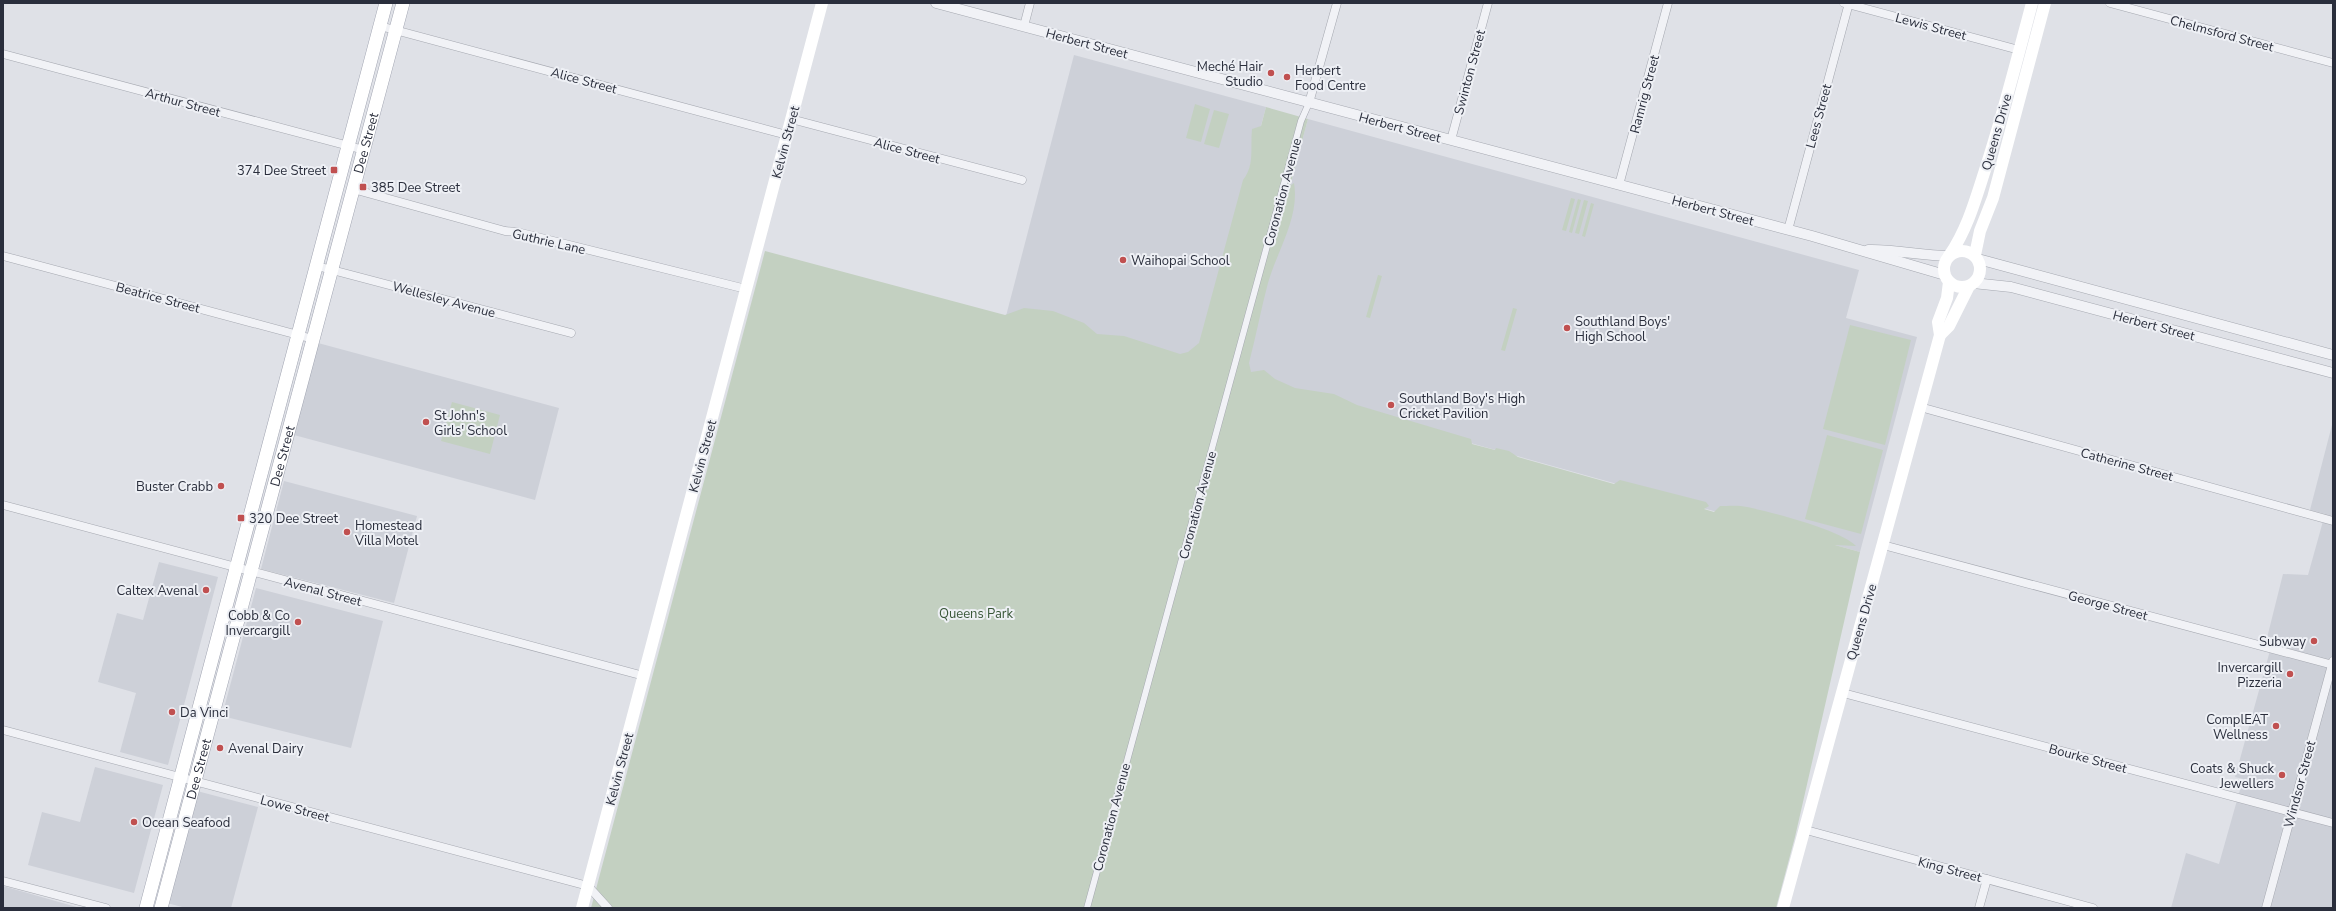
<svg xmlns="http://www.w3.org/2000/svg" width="2336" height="911" font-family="'Nunito Sans',sans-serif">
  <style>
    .built { fill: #cdd0d8 }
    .green { fill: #c3d0c1 }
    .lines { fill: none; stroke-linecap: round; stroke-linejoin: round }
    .pedestrian-casing { stroke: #a5a8b0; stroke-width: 7 }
    .minor-casing { stroke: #a5a8b0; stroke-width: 9 }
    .tertiary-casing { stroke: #a5a8b0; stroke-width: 11 }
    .primary-casing { stroke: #a0a4b1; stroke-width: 14 }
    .pedestrian { stroke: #f1f2f6; stroke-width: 6 }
    .minor { stroke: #f1f2f6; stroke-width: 8 }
    .tertiary { stroke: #f1f2f6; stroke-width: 10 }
    .secondary { stroke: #fff; stroke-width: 12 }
    .primary { stroke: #fff; stroke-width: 13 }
    .poi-dot { fill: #c05050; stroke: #eef0f5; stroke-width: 1.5 }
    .labels { text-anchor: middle; stroke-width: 4; stroke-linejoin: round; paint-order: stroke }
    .street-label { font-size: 13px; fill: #2a2e3c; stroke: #eef0f5 }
    .poi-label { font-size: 13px; fill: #2a2e3c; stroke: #eef0f5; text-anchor: start }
    .park-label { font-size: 13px; fill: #395738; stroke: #eef0f5 }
  </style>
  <rect width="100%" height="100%" fill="#dfe1e7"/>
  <!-- built -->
  <g class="built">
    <polygon points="1074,55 1266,107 1196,367 1006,316"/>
    <polygon points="1308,119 1859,270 1846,318 1917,337 1860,552 1238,378"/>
    <polygon points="318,343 559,408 535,500 294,435"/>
    <polygon points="2333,421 2332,908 2171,908 2186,853 2219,864 2243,779 2235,777 2271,647 2265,646 2283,574 2308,575 2325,514 2310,510"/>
    <polygon points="284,481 417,516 394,603 261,569"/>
    <polygon points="159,562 218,577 168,765 120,752 136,693 98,682 117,613 143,620"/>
    <polygon points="256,588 383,621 351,748 222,716"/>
    <polygon points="95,767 163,785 134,893 28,865 42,812 80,822"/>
    <polygon points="197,791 258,807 231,908 186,908 167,903"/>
    <polygon points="3,886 80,908 3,908"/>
  </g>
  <!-- green -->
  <g class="green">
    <polygon points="1195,104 1210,109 1201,142 1186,138"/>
    <path d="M 1266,107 L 1308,119 L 1290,186 L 1294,183 C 1300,217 1277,251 1268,283 C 1261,309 1256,336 1249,363 L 1251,372 L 1264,370 L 1275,379 L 1295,388 L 1334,394 L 1357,405 L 1471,439 L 1472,444 L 1495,450 L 1496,448 L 1509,451 L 1518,457 L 1614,484 L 1620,480 L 1706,502 L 1709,506 L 1704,509 L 1714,512 L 1720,506 C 1728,506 1739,505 1747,507 C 1771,512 1841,530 1856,546 L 1835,545 L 1860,552 L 1795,837 L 1776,908 L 591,908 L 765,251 L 1005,315 L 1024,308 L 1053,311 L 1084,323 L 1097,334 L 1124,336 L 1180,354 L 1188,352 L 1199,343 L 1243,180 C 1255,165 1250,148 1252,129 L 1261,126 Z"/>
    <polygon points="1214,110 1229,114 1219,148 1204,144"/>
    <polygon points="1571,198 1575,199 1566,231 1562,230"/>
    <polygon points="1578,199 1581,200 1572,233 1569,232"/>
    <polygon points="1584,200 1588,201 1579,234 1575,233"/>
    <polygon points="1591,203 1594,204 1585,237 1582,236"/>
    <polygon points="1378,275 1382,276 1370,318 1366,317"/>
    <polygon points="1513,308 1517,309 1505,351 1501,350"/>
    <polygon points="1850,325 1911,340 1885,445 1823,429"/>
    <polygon points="452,402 500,415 490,454 441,441"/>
    <polygon points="1827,435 1883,450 1861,534 1805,519"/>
  </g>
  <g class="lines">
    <!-- pedestrian casing -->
    <g class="pedestrian-casing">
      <polyline id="pedestrian" points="1087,908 1301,121 1309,103"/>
    </g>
    <!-- minor casing -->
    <g class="minor-casing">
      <g id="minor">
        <polyline points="1844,3 2019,50"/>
        <polyline points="2110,3 2333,63"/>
        <polyline points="380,26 787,135"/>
        <polyline points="1024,26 1030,3"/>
        <polyline points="3,54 364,150"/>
        <polyline points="1309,103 1337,3"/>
        <polyline points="791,119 1022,180"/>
        <polyline points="1451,140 1488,3"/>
        <polyline points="1619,185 1668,3"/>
        <polyline points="353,189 505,231 517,232 746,289"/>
        <polyline points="1788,230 1849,3"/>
        <polyline points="3,256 313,339"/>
        <polyline points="317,266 571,333"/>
        <polyline points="1920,407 2333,521"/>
        <polyline points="3,505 644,676"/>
        <polyline points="1883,545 2333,665"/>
        <polyline points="1843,693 2333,823"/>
        <polyline points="3,730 588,886 608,908"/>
        <polyline points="1806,830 2093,908"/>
        <polyline points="3,881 106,908"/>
        <polyline points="1979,908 1987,879"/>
        <polyline points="2266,908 2333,661"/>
      </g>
    </g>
    <!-- tertiary casing -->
    <g class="tertiary-casing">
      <g id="tertiary">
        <polyline points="936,3 1812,236 1945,275"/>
        <path d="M 1868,250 C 1895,249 1921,256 1949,256"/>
        <polyline points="1978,259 2333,355"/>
        <polyline points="1973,283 2011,287 2333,373"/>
      </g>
    </g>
    <!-- primary casing -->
    <g class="primary-casing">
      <g id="primary">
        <polyline points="146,908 386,3"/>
        <path id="s1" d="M 161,908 L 403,3"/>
      </g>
    </g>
    <!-- pedestrian -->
    <use href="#pedestrian" class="pedestrian"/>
    <!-- minor -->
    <use href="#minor" class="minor"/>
    <!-- tertiary -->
    <use href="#tertiary" class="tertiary"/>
    <!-- secondary -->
    <g class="secondary">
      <circle cx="1962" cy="269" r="18"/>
      <polyline points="1975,255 1980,231 1993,198 2045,3"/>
      <path d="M 1949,256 C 1967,230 1975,201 1985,170 C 2003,115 2017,59 2032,3"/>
      <polyline points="1940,335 1949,326 1969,286"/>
      <polyline points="582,908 822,3"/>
      <polyline points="1783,908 1940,335 1938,322 1947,298 1949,282"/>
    </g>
    <!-- primary -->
    <use href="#primary" class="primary"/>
  </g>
  <!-- markers -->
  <g class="poi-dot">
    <circle cx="1271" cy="73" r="4"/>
    <circle cx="1287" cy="77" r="4"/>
    <rect x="330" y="166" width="8" height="8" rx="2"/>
    <rect x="359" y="183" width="8" height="8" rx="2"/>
    <circle cx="1123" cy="260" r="4"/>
    <circle cx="1567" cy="328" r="4"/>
    <circle cx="1391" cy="405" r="4"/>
    <circle cx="426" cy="422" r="4"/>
    <circle cx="221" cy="486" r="4"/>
    <rect x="237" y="514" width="8" height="8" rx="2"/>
    <circle cx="347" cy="532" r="4"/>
    <circle cx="206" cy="590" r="4"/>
    <circle cx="298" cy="622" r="4"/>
    <circle cx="2314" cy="641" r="4"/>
    <circle cx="2290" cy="674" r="4"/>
    <circle cx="172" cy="712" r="4"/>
    <circle cx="2276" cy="726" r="4"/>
    <circle cx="220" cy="748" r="4"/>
    <circle cx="2282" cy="775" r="4"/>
    <circle cx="134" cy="822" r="4"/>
  </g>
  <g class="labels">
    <!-- street labels -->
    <g class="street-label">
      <text transform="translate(1931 26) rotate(15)" y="5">Lewis Street</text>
      <text transform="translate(2222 33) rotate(15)" y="5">Chelmsford Street</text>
      <text transform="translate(1087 43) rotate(15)" y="5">Herbert Street</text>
      <text transform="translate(1469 72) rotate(-75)" y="5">Swinton Street</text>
      <text transform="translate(584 80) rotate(15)" y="5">Alice Street</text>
      <text transform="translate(1644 94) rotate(-75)" y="5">Ramrig Street</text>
      <text transform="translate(183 102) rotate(15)" y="5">Arthur Street</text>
      <text transform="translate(1818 116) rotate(-75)" y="5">Lees Street</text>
      <text transform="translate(1400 127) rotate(15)" y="5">Herbert Street</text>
      <text transform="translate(1996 132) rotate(-74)" y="5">Queens Drive</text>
      <text dy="5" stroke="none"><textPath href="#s1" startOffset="792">Dee Street</textPath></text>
      <text transform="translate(785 142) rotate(-75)" y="5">Kelvin Street</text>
      <text transform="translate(907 150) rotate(15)" y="5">Alice Street</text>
      <text transform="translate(1282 192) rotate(-75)" y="5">Coronation Avenue</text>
      <text transform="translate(1713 210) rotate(15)" y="5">Herbert Street</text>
      <text transform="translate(549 241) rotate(13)" y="5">Guthrie Lane</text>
      <text transform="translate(158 297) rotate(15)" y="5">Beatrice Street</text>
      <text transform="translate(444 299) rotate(15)" y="5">Wellesley Avenue</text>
      <text transform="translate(2154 325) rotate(15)" y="5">Herbert Street</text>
      <text dy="5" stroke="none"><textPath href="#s1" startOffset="468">Dee Street</textPath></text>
      <text transform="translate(702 456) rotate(-75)" y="5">Kelvin Street</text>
      <text transform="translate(2127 464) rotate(15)" y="5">Catherine Street</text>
      <text transform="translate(1197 505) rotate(-75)" y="5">Coronation Avenue</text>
      <text transform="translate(323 591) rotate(15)" y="5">Avenal Street</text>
      <text transform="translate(2108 605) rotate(15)" y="5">George Street</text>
      <text transform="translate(1861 622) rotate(-74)" y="5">Queens Drive</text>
      <text transform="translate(2088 758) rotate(15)" y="5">Bourke Street</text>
      <text dy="5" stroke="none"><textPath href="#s1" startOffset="144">Dee Street</textPath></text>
      <text transform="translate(619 769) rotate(-75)" y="5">Kelvin Street</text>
      <text transform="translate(2299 784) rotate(-75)" y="5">Windsor Street</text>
      <text transform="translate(295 808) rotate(15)" y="5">Lowe Street</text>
      <text transform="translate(1111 817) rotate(-75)" y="5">Coronation Avenue</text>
      <text transform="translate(1950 869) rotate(15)" y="5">King Street</text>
    </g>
    <!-- poi labels -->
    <g class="poi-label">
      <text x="1263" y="71" text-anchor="end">Meché Hair<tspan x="1263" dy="15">Studio</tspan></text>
      <text x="1295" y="75">Herbert<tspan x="1295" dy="15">Food Centre</tspan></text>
      <text x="326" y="175" text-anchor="end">374 Dee Street</text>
      <text x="371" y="192">385 Dee Street</text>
      <text x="1131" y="265">Waihopai School</text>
      <text x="1575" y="326">Southland Boys'<tspan x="1575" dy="15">High School</tspan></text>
      <text x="1399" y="403">Southland Boy's High<tspan x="1399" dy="15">Cricket Pavilion</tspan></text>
      <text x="434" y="420">St John's<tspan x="434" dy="15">Girls' School</tspan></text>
      <text x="213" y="491" text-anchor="end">Buster Crabb</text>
      <text x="249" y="523">320 Dee Street</text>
      <text x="355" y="530">Homestead<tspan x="355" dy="15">Villa Motel</tspan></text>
      <text x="198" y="595" text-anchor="end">Caltex Avenal</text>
      <text x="290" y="620" text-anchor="end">Cobb &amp; Co<tspan x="290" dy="15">Invercargill</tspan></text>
      <text x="2306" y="646" text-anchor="end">Subway</text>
      <text x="2282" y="672" text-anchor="end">Invercargill<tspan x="2282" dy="15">Pizzeria</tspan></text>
      <text x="180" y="717">Da Vinci</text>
      <text x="2268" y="724" text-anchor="end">ComplEAT<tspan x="2268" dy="15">Wellness</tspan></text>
      <text x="228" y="753">Avenal Dairy</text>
      <text x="2274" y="773" text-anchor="end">Coats &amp; Shuck<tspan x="2274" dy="15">Jewellers</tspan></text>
      <text x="142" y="827">Ocean Seafood</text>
    </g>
    <!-- park labels -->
    <g class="park-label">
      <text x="976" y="618">Queens Park</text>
    </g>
  </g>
  <!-- border -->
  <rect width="2336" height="911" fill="none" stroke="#2a2e3c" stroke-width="8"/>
</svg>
